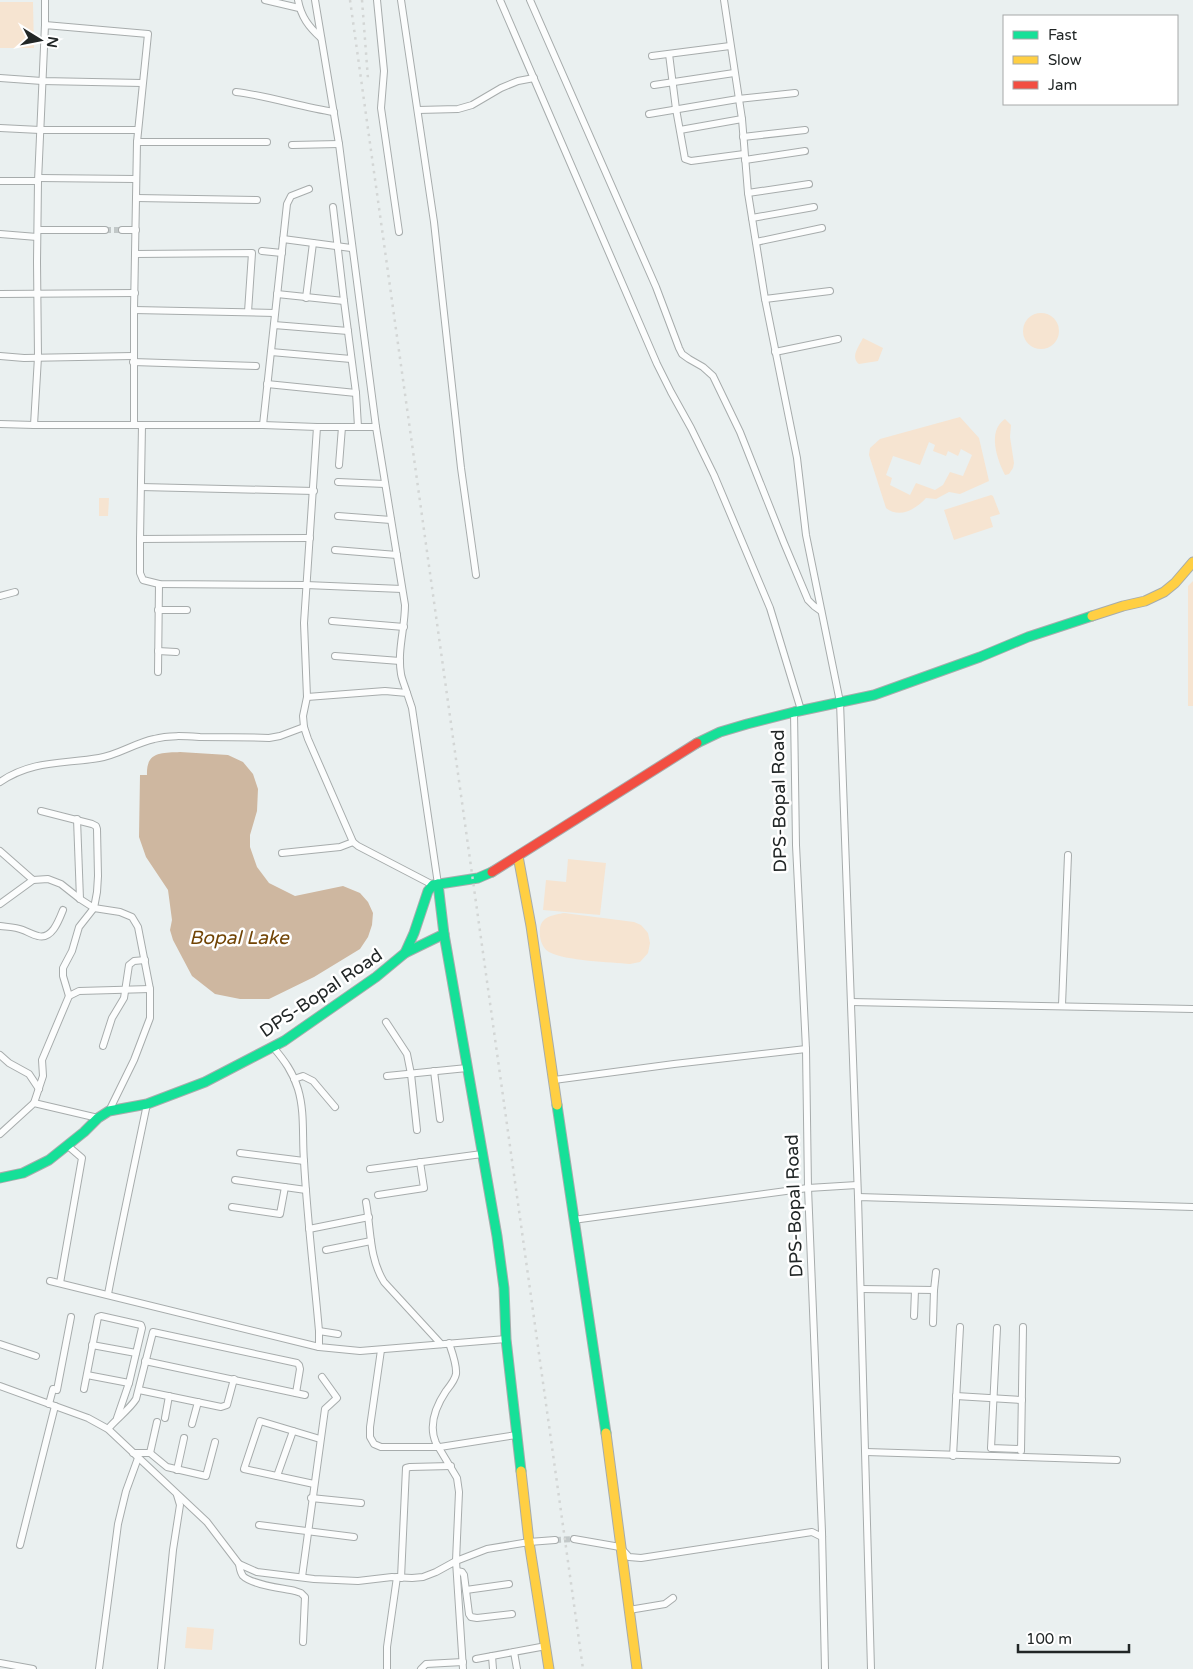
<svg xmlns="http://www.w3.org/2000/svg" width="1193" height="1669" font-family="'Varela Round',sans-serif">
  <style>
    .green { fill: #f6e4d1; fill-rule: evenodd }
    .water { fill: #ceb7a0 }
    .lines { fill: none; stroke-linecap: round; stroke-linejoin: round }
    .street-tunnel { stroke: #c2c8c8; stroke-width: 6; stroke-dasharray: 6 3; stroke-linecap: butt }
    .street-casing { stroke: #a7acac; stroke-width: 8 }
    .fast-casing { stroke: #a7acac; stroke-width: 11 }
    .slow-casing { stroke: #a7acac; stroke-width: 11 }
    .jam-casing { stroke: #a7acac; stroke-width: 11 }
    .street { stroke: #fcfdfd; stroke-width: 6 }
    .fast { stroke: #16e098; stroke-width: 9 }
    .slow { stroke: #ffcf43; stroke-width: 9 }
    .jam { stroke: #f24e42; stroke-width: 9 }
    .rail { stroke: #d3d6d5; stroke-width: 2.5; stroke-dasharray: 2.5 5; stroke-linecap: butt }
    .labels { text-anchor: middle; stroke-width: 5; stroke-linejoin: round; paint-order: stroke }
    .street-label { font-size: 18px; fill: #212626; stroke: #fff }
    .water-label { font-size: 19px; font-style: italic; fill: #714405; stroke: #fff }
  </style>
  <rect width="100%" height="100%" fill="#eaf0f0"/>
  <!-- green -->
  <g class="green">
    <polygon points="33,2 34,48 0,48 0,2"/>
    <circle cx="1041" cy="331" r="18"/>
    <path d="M 863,338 L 883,348 L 878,361 L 859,364 C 850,357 859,346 863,338 Z"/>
    <path d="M 960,417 L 979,438 L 989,481 L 960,494 L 949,492 L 936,499 L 926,498 C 916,509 900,519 886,508 L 869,455 L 870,448 L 880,439 ZM 929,442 L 935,445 L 933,451 L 946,456 L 948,451 L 958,456 L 961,449 L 972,455 L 963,476 L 950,472 L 943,485 L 935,490 L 916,483 L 910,495 L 890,485 L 892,478 L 886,475 L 893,456 L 920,465 Z"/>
    <path d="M 1005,419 L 1011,425 L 1010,437 L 1014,463 L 1013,468 L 1009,474 L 1005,475 C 997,459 987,431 1005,419 Z"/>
    <polygon points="991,495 993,496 1000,514 990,517 993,527 954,540 944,510"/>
    <polygon points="99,498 109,498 108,516 99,516"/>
    <polygon points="1193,581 1193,706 1188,706 1188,586"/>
    <polygon points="568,859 606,863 600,915 543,910 546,880 566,882"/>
    <path d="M 564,913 L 634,922 L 641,925 L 648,933 L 650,943 L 648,953 L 640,962 L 630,964 C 611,962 565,961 549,952 C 541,947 539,937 540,928 C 542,916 554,915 564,913 Z"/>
    <polygon points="187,1627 214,1629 212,1650 185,1648"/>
  </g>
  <!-- water -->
  <path class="water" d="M 180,752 L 228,755 L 243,762 L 253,774 L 258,789 L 257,811 L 250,835 L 250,847 L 257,867 L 269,883 L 295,896 L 343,886 L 360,893 L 368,902 L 373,913 L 372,925 L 368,937 L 360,949 L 314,977 L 269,999 L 240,999 L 215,994 L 192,976 L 173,940 L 170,930 L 172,920 L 168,890 L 146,857 L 139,837 L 140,775 L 147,775 C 146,751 162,753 180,752 Z"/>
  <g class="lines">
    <!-- street-tunnel -->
    <g class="street-tunnel">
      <polyline points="105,230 122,230"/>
      <polyline points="555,1540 574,1539"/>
    </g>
    <!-- street casing -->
    <g class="street-casing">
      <g id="street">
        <polyline points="45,0 45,25"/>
        <polyline points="265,0 299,8"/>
        <path d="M 298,0 C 301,17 309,27 321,38"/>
        <path d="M 315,0 L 339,144 L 376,427 L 405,605 C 405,628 397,651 401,674 C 402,680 405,686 407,693"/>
        <polyline points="377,0 384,71 381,108 399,232"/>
        <polyline points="401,0 434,222 461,468 476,575"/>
        <polyline points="500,0 657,364 671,392 691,428 714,475 770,608 801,710"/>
        <polyline points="530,0 656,287 679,348 682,354 689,359 703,367 713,376 740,432 784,543 808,600 814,606 821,611"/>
        <polyline points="724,0 742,119 748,193 765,299 797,458 806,535 840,702 858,1197"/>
        <polyline points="669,54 676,109 685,159 691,161 744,154"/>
        <polyline points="652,56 730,46"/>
        <polyline points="0,78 42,81 142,83"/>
        <polyline points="654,85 734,73"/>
        <path d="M 236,92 C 269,96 301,107 334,112"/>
        <polyline points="418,110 458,109 472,105 501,88 518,81 534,78"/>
        <polyline points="649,114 738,99 795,93"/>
        <polyline points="0,128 40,130 138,130"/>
        <polyline points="680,130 742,119"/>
        <polyline points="743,137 805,130"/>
        <polyline points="137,142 267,142"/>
        <polyline points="292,145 339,144"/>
        <polyline points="745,160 805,151"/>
        <polyline points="39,178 135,179"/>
        <polyline points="0,181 38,181"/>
        <polyline points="748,193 809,184"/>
        <polyline points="136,198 257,200"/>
        <polyline points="333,207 344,301 356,393 358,427"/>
        <polyline points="752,218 814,207"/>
        <polyline points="38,230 105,230"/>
        <polyline points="122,230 136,230"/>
        <polyline points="0,234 37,237"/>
        <polyline points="283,239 351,248"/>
        <polyline points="756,242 822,228"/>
        <polyline points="262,251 282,253"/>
        <polyline points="135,254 252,253 248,312"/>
        <polyline points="0,294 135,293"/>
        <polyline points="277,294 344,301"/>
        <polyline points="306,298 313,243"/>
        <polyline points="765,299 830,291"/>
        <polyline points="134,310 275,313"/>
        <polyline points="274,325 348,331"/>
        <polyline points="271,352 351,359"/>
        <polyline points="775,352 838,339"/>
        <polyline points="0,356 24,358 133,356"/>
        <polyline points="133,362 256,366"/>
        <polyline points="267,384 356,393"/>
        <polyline points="0,424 34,425 263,425 317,427 304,623 307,697 303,716 304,727 308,739 353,842 358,846 433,885"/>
        <polyline points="34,425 38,357 37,262 38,181 45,25 148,34 137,142 134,310 134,424"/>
        <polyline points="142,425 140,539 140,573 143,580 159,584 306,585 402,589"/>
        <polyline points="263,425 287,204 291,196 309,189"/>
        <polyline points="317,427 376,427"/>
        <polyline points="339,465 342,427"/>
        <polyline points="338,482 385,484"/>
        <polyline points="141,487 314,491"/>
        <polyline points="338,516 391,520"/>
        <polyline points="140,539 310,538"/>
        <polyline points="335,550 397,555"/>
        <polyline points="0,596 15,592"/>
        <polyline points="158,610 187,610"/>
        <polyline points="332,621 404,627"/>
        <polyline points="158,651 176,652"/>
        <polyline points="335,656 400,661"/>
        <polyline points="158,672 159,584"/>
        <polyline points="307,697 385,691 407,693 412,708 438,884"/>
        <polyline points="794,712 796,845 806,1049 808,1188 822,1532 825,1669"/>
        <path d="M 0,782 C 32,760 63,764 99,758 C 118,755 135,743 154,739 C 169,735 184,736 200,737 C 223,737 246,737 269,738 L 280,736 L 304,727"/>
        <polyline points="41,811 92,824 96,826 97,829 98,876 97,892 94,908 79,927 72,951 63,968 63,976 69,996"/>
        <polyline points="77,819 80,899"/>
        <polyline points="0,851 33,880 48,879 61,884 80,899 94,908 120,912 132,917 138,927 150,989 150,1018 134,1060 109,1111"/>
        <polyline points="282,853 340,847 353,842"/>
        <polyline points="0,904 33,880"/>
        <path d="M 0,926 C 8,927 16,927 23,930 C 28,932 33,935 38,936 C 52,940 59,920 63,910"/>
        <polyline points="851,1002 1193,1009"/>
        <polyline points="1062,1005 1068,855"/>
        <polyline points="386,1022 407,1054 411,1074 417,1130"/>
        <polyline points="103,1046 112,1018 124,998 129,965 134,961 145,960"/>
        <path d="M 273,1047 C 284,1060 293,1072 298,1089 C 305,1112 302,1137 304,1161 C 307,1217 314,1274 319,1331 L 319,1347 L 360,1351 L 506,1339"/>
        <polyline points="0,1055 9,1063 29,1074 39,1089"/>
        <polyline points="434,1071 440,1119"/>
        <polyline points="387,1076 467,1068"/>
        <polyline points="294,1079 303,1076 313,1081 335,1107"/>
        <polyline points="554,1080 674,1064 806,1049"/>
        <polyline points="34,1103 43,1076 42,1060 69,996 79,991 150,989"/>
        <polyline points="0,1134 34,1103 98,1118"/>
        <polyline points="240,1153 304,1161"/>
        <polyline points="370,1169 482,1154"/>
        <polyline points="235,1180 306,1190"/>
        <polyline points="378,1195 424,1188 420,1162"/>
        <path d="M 366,1202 C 371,1229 369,1258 384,1282 L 441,1344"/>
        <polyline points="232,1207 280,1214 285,1187"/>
        <polyline points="573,1220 808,1188 857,1185"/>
        <polyline points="309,1229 369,1217"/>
        <polyline points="326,1250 371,1241"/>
        <polyline points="50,1281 319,1347"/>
        <polyline points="60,1283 82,1158 68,1146"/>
        <polyline points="861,1289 934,1290 933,1323"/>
        <polyline points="934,1290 936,1272"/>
        <path d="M 108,1294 C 120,1231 134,1167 147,1104"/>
        <polyline points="914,1316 915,1290"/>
        <polyline points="997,1328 991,1448 1021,1449"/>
        <polyline points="319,1331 338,1334"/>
        <path d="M 449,1343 C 452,1352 457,1365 456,1374 C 455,1380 450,1386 446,1391 C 436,1406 428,1425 436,1443 L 457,1478 L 459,1492 L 456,1561 L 487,1549 L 529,1542 L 555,1540"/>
        <polyline points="0,1344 36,1356"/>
        <polyline points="92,1345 136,1353"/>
        <polyline points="381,1350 370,1427 370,1437 374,1444 381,1447 440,1447 516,1435"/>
        <polyline points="145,1361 305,1395"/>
        <polyline points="87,1375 129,1383"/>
        <polyline points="0,1386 88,1418 108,1429 207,1522 239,1564 257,1572 314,1579 358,1581 392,1577 412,1578 423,1577 436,1572 456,1561 463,1669"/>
        <polyline points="84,1389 98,1317 101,1316 141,1325 142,1328 129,1383 117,1418"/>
        <polyline points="139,1390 221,1407 227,1405 234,1379"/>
        <polyline points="956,1396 1022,1400"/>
        <polyline points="49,1404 53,1389 57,1390 71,1317"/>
        <polyline points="165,1418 169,1396"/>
        <polyline points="192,1424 198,1402"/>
        <path d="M 108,1429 C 116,1419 129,1410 136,1399 L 153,1332 L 297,1363 L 299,1365 L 300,1369 L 296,1393"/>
        <polyline points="1021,1451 1023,1327"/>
        <polyline points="866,1452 1117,1460"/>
        <polyline points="133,1453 150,1453 167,1467 206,1476 215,1442"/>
        <polyline points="150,1453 157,1422"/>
        <polyline points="953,1456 960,1327"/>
        <polyline points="177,1470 184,1438"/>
        <polyline points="277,1476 293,1431"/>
        <polyline points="314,1484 244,1469 260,1421 320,1439"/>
        <polyline points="311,1498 361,1503"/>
        <polyline points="259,1525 354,1537"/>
        <polyline points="574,1539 620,1547 629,1557 641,1558 812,1532 822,1537"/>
        <polyline points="20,1545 55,1406"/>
        <path d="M 239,1564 C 240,1569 240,1572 243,1576 C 252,1585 282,1588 295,1591 L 301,1593 L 305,1597 L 303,1642"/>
        <polyline points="457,1571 462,1572 464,1575 469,1614 471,1617 477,1618 512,1614"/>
        <polyline points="302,1577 325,1409 337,1398 322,1377"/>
        <polyline points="401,1578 406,1468 410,1467 451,1466"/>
        <polyline points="466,1590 509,1584"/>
        <polyline points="629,1610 665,1604 673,1598"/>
        <polyline points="514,1652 517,1669"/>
        <polyline points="492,1656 493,1669"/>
        <polyline points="476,1659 546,1646"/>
        <polyline points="0,1663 33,1669"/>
        <polyline points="99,1669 118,1524 126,1491 138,1458"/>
        <polyline points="161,1669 173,1550 180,1505 177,1495"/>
        <polyline points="387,1669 387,1647 397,1577"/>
        <polyline points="421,1669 426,1664 463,1662"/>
        <polyline points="871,1669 858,1197 1193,1207"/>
      </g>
    </g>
    <!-- fast casing -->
    <g class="fast-casing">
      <g id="fast">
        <polyline points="697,743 720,732 747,724 794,712 874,695 980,657 1028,637 1092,616"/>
        <polyline points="438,884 444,934 497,1236 504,1288 506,1339 521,1471"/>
        <polyline points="405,953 444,934"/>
        <polyline points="557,1105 606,1433"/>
        <polyline points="0,1178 23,1173 49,1160 84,1132 98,1118 109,1111 147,1104 205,1082 284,1041 376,977 405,953 414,933 428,891 433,885 478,878 492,872"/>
      </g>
    </g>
    <!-- slow casing -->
    <g class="slow-casing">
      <g id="slow">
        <polyline points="1092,616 1123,606 1145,601 1164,592 1175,583 1193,562"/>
        <polyline points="518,856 531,926 557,1105"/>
        <polyline points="606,1433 637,1669"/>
        <polyline points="521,1471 529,1542 549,1669"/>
      </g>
    </g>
    <!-- jam casing -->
    <g class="jam-casing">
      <polyline id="jam" points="492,872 697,743"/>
    </g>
    <!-- street -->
    <use href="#street" class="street"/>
    <!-- fast -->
    <use href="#fast" class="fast"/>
    <!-- slow -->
    <use href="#slow" class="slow"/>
    <!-- jam -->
    <use href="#jam" class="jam"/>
    <!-- rail -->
    <g class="rail">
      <polyline points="350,0 583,1669"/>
      <polyline points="362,0 368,79"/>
    </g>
  </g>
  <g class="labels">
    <!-- street labels -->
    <g class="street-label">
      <text transform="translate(779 801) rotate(-91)" y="6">DPS-Bopal Road</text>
      <text transform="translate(321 993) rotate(-34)" y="6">DPS-Bopal Road</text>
      <text transform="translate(794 1206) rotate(-92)" y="6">DPS-Bopal Road</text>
    </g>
    <!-- water labels -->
    <g class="water-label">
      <text x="239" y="944">Bopal Lake</text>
    </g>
  </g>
  <!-- legend -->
  <rect x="1003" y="15" width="175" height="90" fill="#ffffff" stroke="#a6a8a8"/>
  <rect x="1013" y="31" width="25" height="8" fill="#16e098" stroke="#a6a8a8"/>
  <text x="1048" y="40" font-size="15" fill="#212626">Fast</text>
  <rect x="1013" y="56" width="25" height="8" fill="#ffcf43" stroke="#a6a8a8"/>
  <text x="1048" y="65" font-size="15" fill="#212626">Slow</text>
  <rect x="1013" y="81" width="25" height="8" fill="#f24e42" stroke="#a6a8a8"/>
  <text x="1048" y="90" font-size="15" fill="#212626">Jam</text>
  <!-- north arrow -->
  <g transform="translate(40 40) rotate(100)" stroke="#ffffff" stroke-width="4" paint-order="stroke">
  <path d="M0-4L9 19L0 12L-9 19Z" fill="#212626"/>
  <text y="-8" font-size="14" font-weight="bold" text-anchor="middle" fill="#212626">N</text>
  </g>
  <!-- scale -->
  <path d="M1018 1644v8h111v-8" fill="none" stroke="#212626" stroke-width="2.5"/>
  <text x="1026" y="1644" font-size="15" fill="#212626" stroke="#ffffff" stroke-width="4" paint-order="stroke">100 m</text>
</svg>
